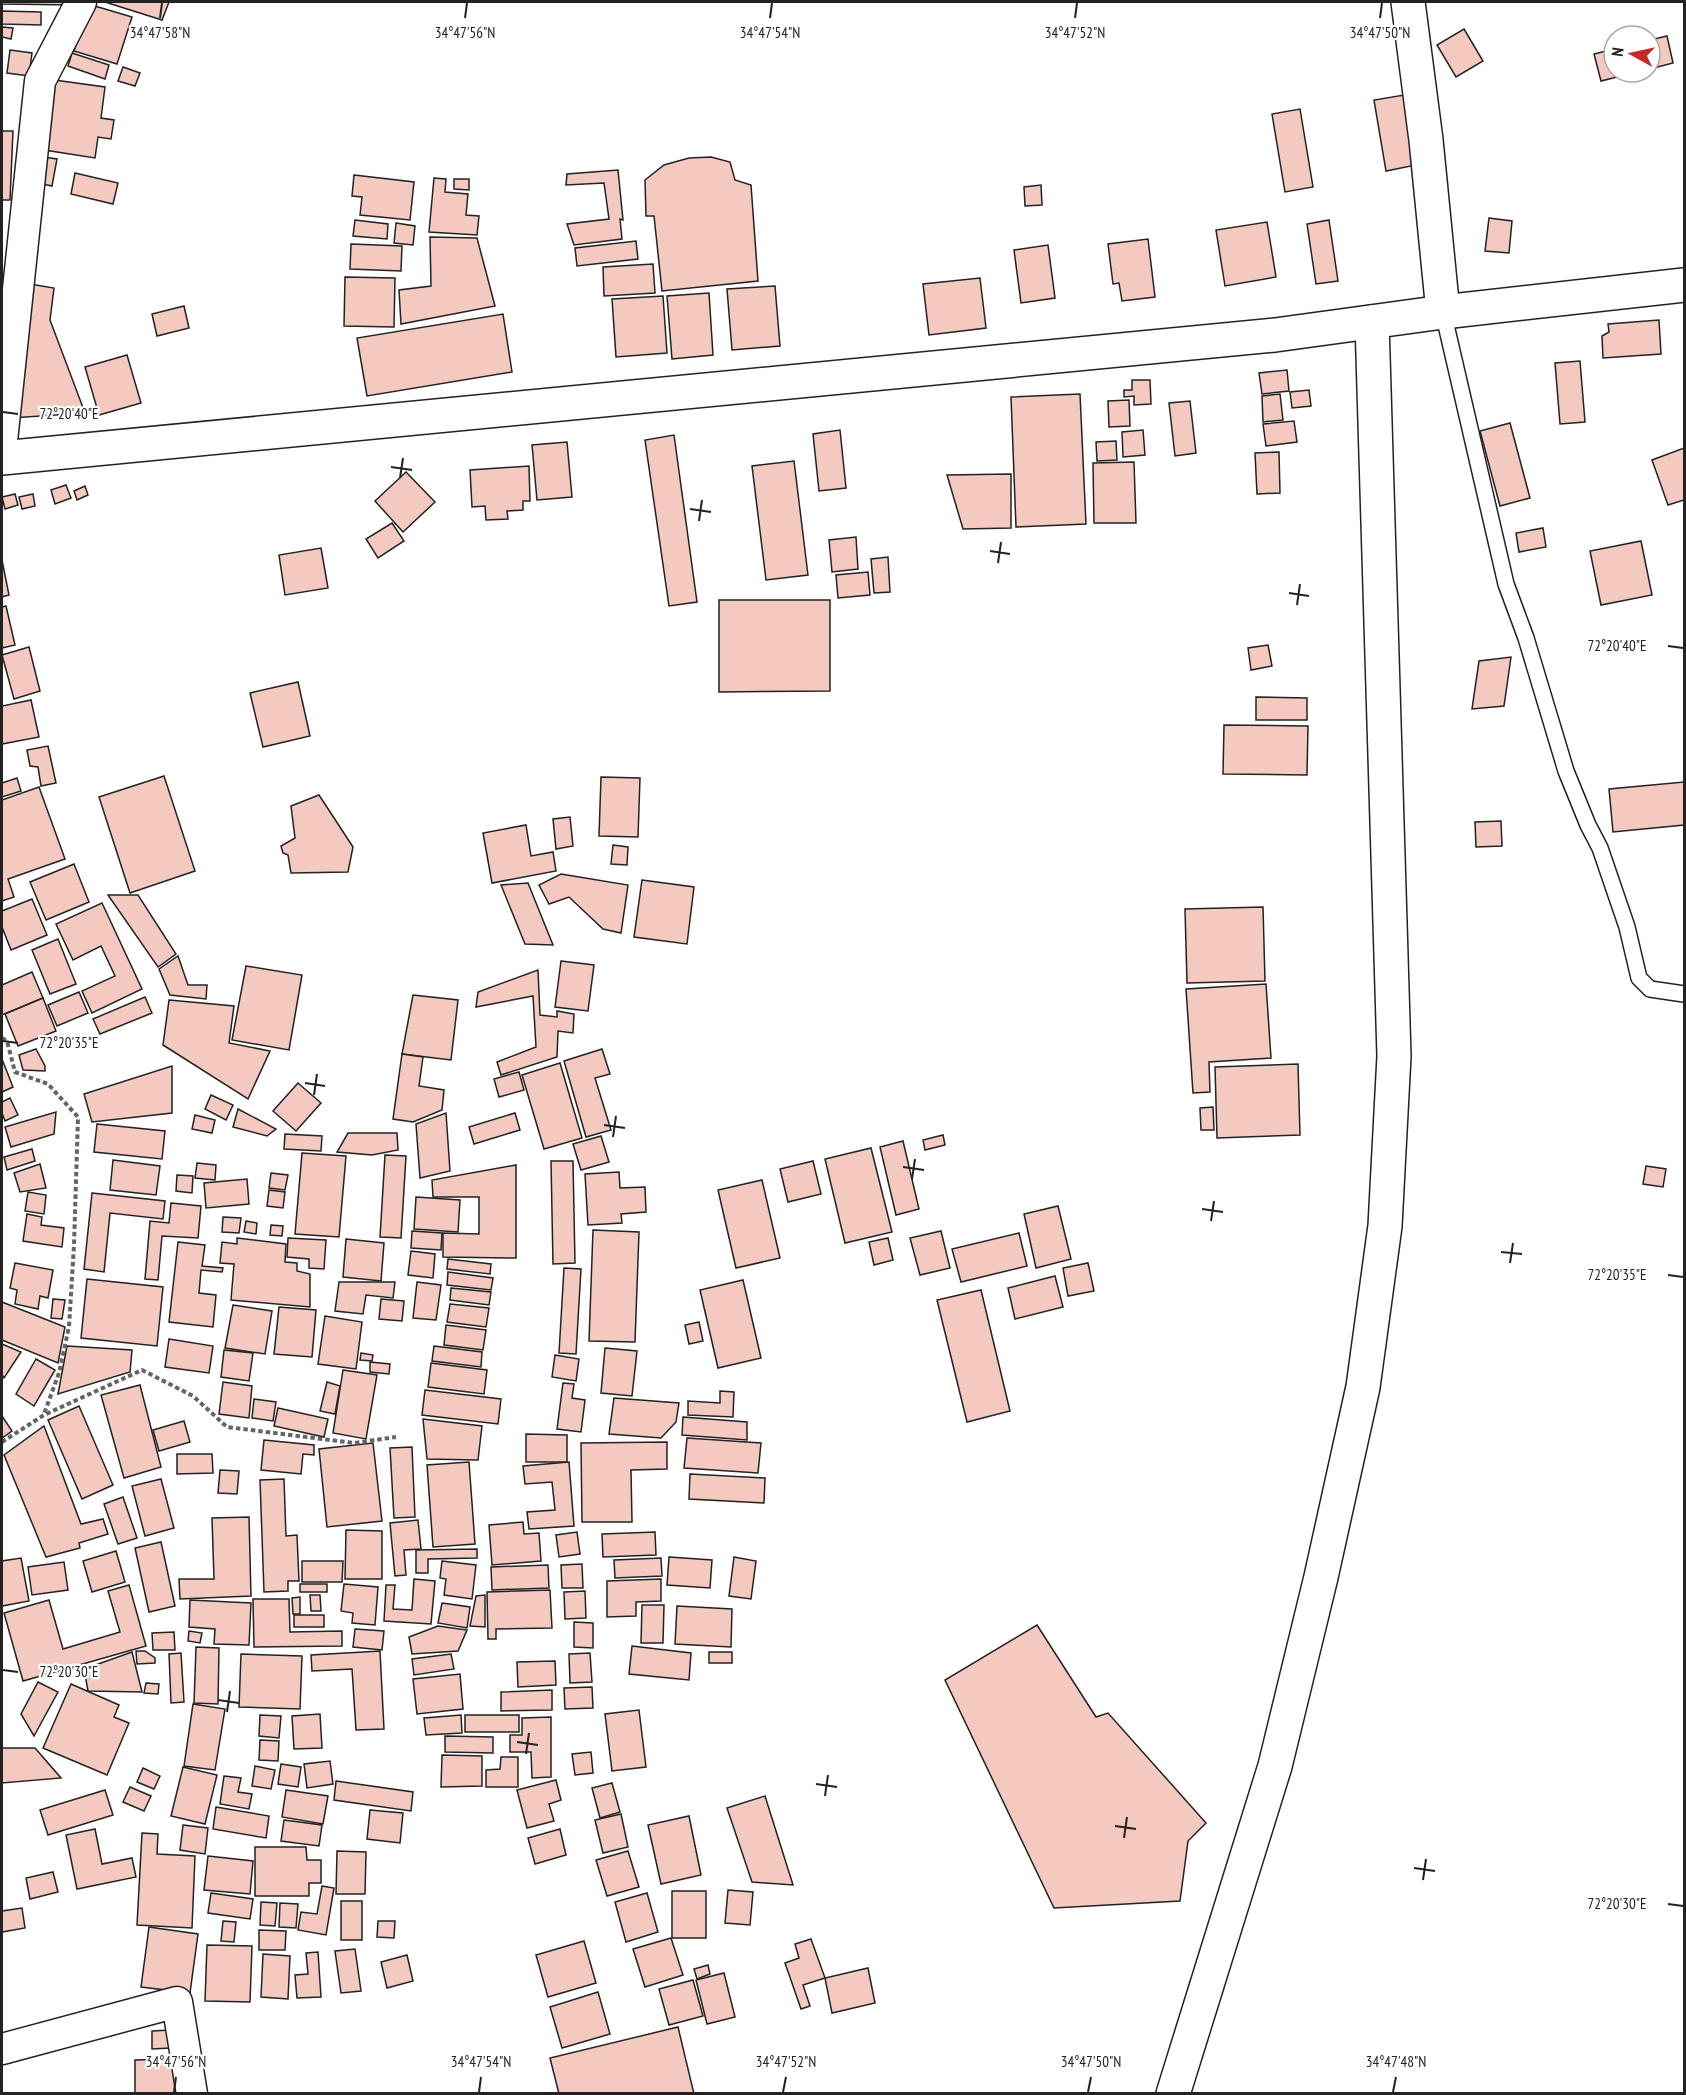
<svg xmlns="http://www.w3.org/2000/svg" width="1686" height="2095" font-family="'PT Sans Narrow',sans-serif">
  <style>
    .building { fill: #f3c9c0; stroke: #222; stroke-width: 1.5 }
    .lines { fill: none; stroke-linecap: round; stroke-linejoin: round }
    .service-casing { stroke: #222; stroke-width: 18 }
    .minor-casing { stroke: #222; stroke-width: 33 }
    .secondary-casing { stroke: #222; stroke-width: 36 }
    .primary-casing { stroke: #222; stroke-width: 36 }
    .path { stroke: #646464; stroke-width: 4; stroke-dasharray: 4.5 3; stroke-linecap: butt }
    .service { stroke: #fff; stroke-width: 15 }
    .minor { stroke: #fff; stroke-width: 30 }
    .secondary { stroke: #fff; stroke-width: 33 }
    .primary { stroke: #fff; stroke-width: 33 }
    .ticks { fill: none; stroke: #222; stroke-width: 2 }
    .ticks-label { font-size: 15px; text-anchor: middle; fill: #222; stroke: #fff; stroke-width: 4.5; stroke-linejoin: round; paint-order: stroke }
  </style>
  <rect width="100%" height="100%" fill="#fff"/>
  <!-- building -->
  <g class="building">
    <polygon points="2,2 77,2 76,5 2,4"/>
    <polygon points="105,2 169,2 162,20"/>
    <polygon points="88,4 132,17 117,64 74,51"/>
    <polygon points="2,11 41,12 41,25 2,24"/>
    <polygon points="2,27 13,28 11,39 2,37"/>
    <polygon points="1464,29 1483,61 1456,77 1437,45"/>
    <polygon points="1667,36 1673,63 1650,69 1650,40"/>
    <polygon points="1614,49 1614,72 1637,72 1601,81 1594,54"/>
    <polygon points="10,50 32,53 29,76 7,73"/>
    <polygon points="72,53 109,65 105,79 68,66"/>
    <polygon points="123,67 140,73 135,86 118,81"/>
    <polygon points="47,79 105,87 101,118 114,120 111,139 98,137 95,158 38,149"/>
    <polygon points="1404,95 1416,165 1386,171 1374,100"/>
    <polygon points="1300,109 1313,187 1285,192 1272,114"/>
    <polygon points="2,131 13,131 10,200 2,200"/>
    <polygon points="43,157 57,159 52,186 38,183"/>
    <polygon points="711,157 730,162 735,180 751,185 758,281 662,291 654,216 646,216 645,180 664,165 689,158"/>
    <polygon points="618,170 623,220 620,219 622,239 574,245 567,224 609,219 604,183 566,185 567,174"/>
    <polygon points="75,173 118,183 113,204 71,194"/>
    <polygon points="354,175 414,182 410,220 360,215 362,197 352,196"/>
    <polygon points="434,178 446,179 445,192 468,194 466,215 479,216 477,235 429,232"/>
    <polygon points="454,179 469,179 469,190 454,189"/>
    <polygon points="1041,185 1042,205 1025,206 1024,187"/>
    <polygon points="1489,218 1512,221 1509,253 1485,251"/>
    <polygon points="355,220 388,224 387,239 353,236"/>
    <polygon points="1329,220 1338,281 1316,284 1307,224"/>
    <polygon points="1267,222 1276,277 1225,286 1216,230"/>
    <polygon points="396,223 415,226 413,245 394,243"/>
    <polygon points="430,237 477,238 495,306 401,324 399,290 431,286"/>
    <polygon points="1148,239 1155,297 1122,301 1119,283 1113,284 1108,244"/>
    <polygon points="636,241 638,259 577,266 575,248"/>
    <polygon points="351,244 402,246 401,271 350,269"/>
    <polygon points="1048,245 1055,298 1021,303 1014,250"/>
    <polygon points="653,264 655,293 604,296 603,267"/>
    <polygon points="345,277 395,278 394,327 344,326"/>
    <polygon points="980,278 986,328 929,335 923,284"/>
    <polygon points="30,284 54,288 50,320 85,413 11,418"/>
    <polygon points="775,286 780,346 732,350 727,289"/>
    <polygon points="709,293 713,355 672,359 667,296"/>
    <polygon points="663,296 667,353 616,357 612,299"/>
    <polygon points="184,306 189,328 157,336 152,314"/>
    <polygon points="503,314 512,372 367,396 357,338"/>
    <polygon points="1659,320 1661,354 1603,358 1602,336 1609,332 1608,324"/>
    <polygon points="127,355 141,403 99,415 85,367"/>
    <polygon points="1580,361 1585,422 1560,424 1555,363"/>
    <polygon points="1287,370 1289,391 1262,394 1259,373"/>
    <polygon points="1132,380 1150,380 1151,404 1134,405 1134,396 1124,397 1124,390 1132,390"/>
    <polygon points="1309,390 1311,406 1292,408 1290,392"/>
    <polygon points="1080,394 1086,524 1016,527 1011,397"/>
    <polygon points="1280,394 1283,420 1263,422 1262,396"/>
    <polygon points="1129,400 1130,426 1109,427 1108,401"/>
    <polygon points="1190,401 1196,453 1175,456 1169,403"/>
    <polygon points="1294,421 1297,442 1266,446 1263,424"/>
    <polygon points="1510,423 1530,498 1500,506 1480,431"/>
    <polygon points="840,430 846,488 819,491 813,434"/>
    <polygon points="1143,430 1145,455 1123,457 1122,432"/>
    <polygon points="674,435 697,602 669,606 645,440"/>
    <polygon points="1116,441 1117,460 1097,461 1096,442"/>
    <polygon points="567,442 572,497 537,500 532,445"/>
    <polygon points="1684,448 1684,500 1668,505 1652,460"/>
    <polygon points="1279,452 1280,493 1257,494 1255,453"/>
    <polygon points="794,461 808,575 766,580 752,466"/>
    <polygon points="1134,462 1136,523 1094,523 1093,463"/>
    <polygon points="529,466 530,501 523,501 523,510 507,511 508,519 486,520 485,506 472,507 470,470"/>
    <polygon points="406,472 435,502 403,532 375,501"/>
    <polygon points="1011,474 1011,528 963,529 947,475"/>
    <polygon points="66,485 71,498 55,504 51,490"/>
    <polygon points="85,486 88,495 77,500 74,491"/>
    <polygon points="15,494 18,505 5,509 2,497"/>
    <polygon points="33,494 35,506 22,509 19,497"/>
    <polygon points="392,523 404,541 378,558 366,539"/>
    <polygon points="1543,528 1546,547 1519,552 1516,533"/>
    <polygon points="856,537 858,569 832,572 829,540"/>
    <polygon points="1641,541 1652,595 1601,605 1590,551"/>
    <polygon points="321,548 328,588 285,595 279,555"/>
    <polygon points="888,557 890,592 874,593 871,559"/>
    <polygon points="2,560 9,595 2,597"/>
    <polygon points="868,572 870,595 838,598 836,575"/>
    <polygon points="719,600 830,600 830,691 719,692"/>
    <polygon points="6,606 15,645 2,648 2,607"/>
    <polygon points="1268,645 1272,666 1251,670 1248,648"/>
    <polygon points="29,647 40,691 14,699 2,655"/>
    <polygon points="1511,657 1504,706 1472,709 1479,661"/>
    <polygon points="298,682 310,736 263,747 250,693"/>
    <polygon points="1256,697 1307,698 1307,720 1256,720"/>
    <polygon points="31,700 39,737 2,744 2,706"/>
    <polygon points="1224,725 1308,726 1307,775 1223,774"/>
    <polygon points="48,746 56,783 41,786 38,767 30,766 27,750"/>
    <polygon points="164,776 195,871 130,893 99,797"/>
    <polygon points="601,777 640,778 638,837 599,836"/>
    <polygon points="17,778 21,791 2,797 2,783"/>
    <polygon points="1684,782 1684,825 1613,832 1609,789"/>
    <polygon points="39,787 65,859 8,879 14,897 2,901 2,800"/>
    <polygon points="319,795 353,847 348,872 291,873 288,855 283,853 281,846 295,838 291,806"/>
    <polygon points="570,817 573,846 556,849 553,819"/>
    <polygon points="1501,821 1502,846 1476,847 1475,822"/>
    <polygon points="526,825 531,856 553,852 556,871 492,883 483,833"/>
    <polygon points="613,845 628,847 627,865 611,864"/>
    <polygon points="74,864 89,902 46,920 30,882"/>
    <polygon points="561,874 628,885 621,933 603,929 569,897 549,904 539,885"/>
    <polygon points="642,880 694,887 687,944 634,937"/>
    <polygon points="528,883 553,945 525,944 501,885"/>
    <polygon points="108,895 138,895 176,954 158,967"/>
    <polygon points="32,899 47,935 11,950 2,927 2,911"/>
    <polygon points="102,903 142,989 92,1013 82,991 115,976 101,946 73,960 56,924"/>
    <polygon points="1263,907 1265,981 1187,983 1185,909"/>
    <polygon points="58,939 76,984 50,994 32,950"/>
    <polygon points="178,956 188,985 207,985 206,999 170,995 159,969"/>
    <polygon points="561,961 594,965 588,1011 555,1007"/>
    <polygon points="246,966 302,975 289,1050 232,1040"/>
    <polygon points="538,970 540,1015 557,1017 557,1011 574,1014 573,1033 558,1031 557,1057 501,1075 497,1062 536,1047 533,996 476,1007 478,992"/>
    <polygon points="32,972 43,998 2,1015 2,985"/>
    <polygon points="1266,984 1271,1058 1209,1062 1210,1092 1193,1093 1186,989"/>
    <polygon points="79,992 88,1013 57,1026 48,1005"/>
    <polygon points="413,995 458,1000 451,1060 402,1054"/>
    <polygon points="145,997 152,1013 100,1034 93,1019"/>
    <polygon points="43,998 56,1031 18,1046 5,1014"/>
    <polygon points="169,1000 234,1006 229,1043 270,1051 248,1099 163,1045"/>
    <polygon points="36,1049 45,1066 45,1071 23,1070 19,1055"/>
    <polygon points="602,1049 610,1074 595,1078 611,1130 586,1137 564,1061"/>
    <polygon points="402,1054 423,1057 419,1086 444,1090 442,1110 413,1122 393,1119"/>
    <polygon points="2,1059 13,1087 2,1092"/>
    <polygon points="560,1063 582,1138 544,1149 522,1075"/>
    <polygon points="1298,1064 1300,1135 1217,1138 1215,1067"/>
    <polygon points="172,1066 172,1113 92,1122 84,1094"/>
    <polygon points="519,1072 524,1090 499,1097 494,1079"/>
    <polygon points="298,1083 321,1103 296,1131 273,1111"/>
    <polygon points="211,1095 233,1105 226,1120 205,1109"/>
    <polygon points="10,1098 18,1115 5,1121 2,1113 2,1102"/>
    <polygon points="1213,1107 1214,1130 1201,1130 1200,1108"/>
    <polygon points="238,1109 276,1129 267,1136 233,1127"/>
    <polygon points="56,1112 54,1134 11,1147 5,1127"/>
    <polygon points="446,1113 450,1171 420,1178 416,1124"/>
    <polygon points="515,1113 520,1130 474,1144 469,1127"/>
    <polygon points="195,1115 215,1120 212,1133 192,1129"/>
    <polygon points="97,1124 165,1131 162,1159 94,1152"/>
    <polygon points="348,1133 397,1133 398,1150 372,1155 337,1152"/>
    <polygon points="285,1134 322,1136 321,1151 284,1149"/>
    <polygon points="943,1135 945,1145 925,1150 923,1140"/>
    <polygon points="601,1136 609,1162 581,1170 573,1144"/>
    <polygon points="903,1141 919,1209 896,1215 880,1147"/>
    <polygon points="871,1148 892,1232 845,1243 825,1159"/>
    <polygon points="32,1149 35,1161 7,1170 4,1157"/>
    <polygon points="302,1153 346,1156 339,1237 295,1234"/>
    <polygon points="385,1155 406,1156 401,1238 380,1237"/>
    <polygon points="113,1160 160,1166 156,1195 110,1190"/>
    <polygon points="551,1161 573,1161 575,1263 553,1264"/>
    <polygon points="813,1161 821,1194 788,1202 780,1169"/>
    <polygon points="197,1163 216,1165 215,1180 195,1178"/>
    <polygon points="40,1164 46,1188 20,1192 14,1173"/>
    <polygon points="516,1165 516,1258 443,1257 443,1233 479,1234 479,1197 433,1197 432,1180"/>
    <polygon points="1646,1166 1666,1169 1663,1187 1643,1184"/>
    <polygon points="619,1172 620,1188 645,1187 646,1212 621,1214 622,1223 588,1225 585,1174"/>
    <polygon points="271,1173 288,1175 285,1190 269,1188"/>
    <polygon points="177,1175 193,1176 192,1193 176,1191"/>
    <polygon points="247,1179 249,1204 206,1208 204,1183"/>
    <polygon points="762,1180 780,1258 736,1268 718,1190"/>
    <polygon points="269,1190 285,1192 283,1208 267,1206"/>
    <polygon points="28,1192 46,1195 44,1214 25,1211"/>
    <polygon points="92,1193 165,1201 163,1219 110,1213 104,1272 84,1269"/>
    <polygon points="416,1197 460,1200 458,1232 414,1229"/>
    <polygon points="171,1203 201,1206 198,1238 162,1236 158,1280 145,1279 150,1221 169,1223"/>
    <polygon points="1058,1206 1071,1259 1036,1268 1024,1214"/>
    <polygon points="27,1214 42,1217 41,1225 64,1228 62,1247 23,1241"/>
    <polygon points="223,1217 241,1218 239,1233 222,1232"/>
    <polygon points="246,1221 257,1223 256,1234 244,1232"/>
    <polygon points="271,1225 283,1226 282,1236 270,1235"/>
    <polygon points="593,1230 639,1232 635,1342 589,1341"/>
    <polygon points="412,1231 442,1233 441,1250 411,1248"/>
    <polygon points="941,1231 950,1268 920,1275 910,1238"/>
    <polygon points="1019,1233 1027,1266 961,1282 952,1249"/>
    <polygon points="237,1238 286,1244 285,1262 297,1263 297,1271 310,1274 310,1307 231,1300 234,1264 220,1263 222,1242 237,1244"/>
    <polygon points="288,1238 326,1240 324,1269 309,1268 309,1259 287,1257"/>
    <polygon points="888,1238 893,1260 874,1265 869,1242"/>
    <polygon points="346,1239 384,1243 381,1281 343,1277"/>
    <polygon points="178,1242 205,1245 202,1266 223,1268 222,1272 201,1270 199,1293 216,1295 213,1327 169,1322"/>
    <polygon points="411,1251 435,1254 433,1278 408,1275"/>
    <polygon points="448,1259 491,1264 490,1274 447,1269"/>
    <polygon points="15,1263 53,1270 48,1298 40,1296 38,1309 15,1304 17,1290 10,1288"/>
    <polygon points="1088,1263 1094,1291 1068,1296 1063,1268"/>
    <polygon points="564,1268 581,1269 576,1354 559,1353"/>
    <polygon points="448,1272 493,1278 491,1290 447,1285"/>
    <polygon points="1055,1276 1063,1307 1015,1319 1008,1288"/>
    <polygon points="87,1279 163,1287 157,1346 81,1338"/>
    <polygon points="743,1280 761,1358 718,1368 700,1290"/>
    <polygon points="339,1282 395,1282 393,1298 366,1295 363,1314 335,1311"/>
    <polygon points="417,1282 441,1285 436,1320 413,1318"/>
    <polygon points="451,1288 491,1292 489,1305 450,1300"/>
    <polygon points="981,1290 1010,1411 967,1422 937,1300"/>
    <polygon points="53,1299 65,1300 62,1319 51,1318"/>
    <polygon points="381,1299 404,1301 402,1321 379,1319"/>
    <polygon points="2,1302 65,1327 58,1363 2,1340"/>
    <polygon points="450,1304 489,1308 486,1327 447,1322"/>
    <polygon points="233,1305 272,1311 265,1354 225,1348"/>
    <polygon points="279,1307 316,1310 312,1357 274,1354"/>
    <polygon points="325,1316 362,1322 356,1369 318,1364"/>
    <polygon points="699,1322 703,1341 689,1344 685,1325"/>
    <polygon points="446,1325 486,1330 483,1350 444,1345"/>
    <polygon points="169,1339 213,1346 209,1373 165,1367"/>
    <polygon points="2,1344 21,1352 4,1378 2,1375"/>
    <polygon points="67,1346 132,1350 130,1372 58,1394"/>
    <polygon points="434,1346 482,1352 481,1367 432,1361"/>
    <polygon points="605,1348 637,1351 632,1396 601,1393"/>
    <polygon points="224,1350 253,1353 249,1381 221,1377"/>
    <polygon points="361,1353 373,1355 372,1361 360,1360"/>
    <polygon points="555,1355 579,1359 576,1381 552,1377"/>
    <polygon points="36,1359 55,1370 34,1406 16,1394"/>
    <polygon points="370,1362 390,1364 389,1374 370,1372"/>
    <polygon points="431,1363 487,1370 484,1394 428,1387"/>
    <polygon points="343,1370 377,1375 366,1439 333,1433"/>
    <polygon points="223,1382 252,1386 249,1418 219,1414"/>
    <polygon points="327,1382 340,1386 335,1414 320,1411"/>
    <polygon points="563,1383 574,1384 572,1398 585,1400 581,1432 557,1429"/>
    <polygon points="140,1385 161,1467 124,1478 101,1395"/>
    <polygon points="425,1390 501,1399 498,1424 422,1415"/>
    <polygon points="720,1391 734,1392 733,1417 688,1415 688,1401 720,1403"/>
    <polygon points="614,1398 679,1403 676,1422 661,1438 609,1434"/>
    <polygon points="254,1399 276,1402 273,1421 252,1418"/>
    <polygon points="79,1406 113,1485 82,1499 48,1420"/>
    <polygon points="278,1408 328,1419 324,1437 274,1426"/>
    <polygon points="2,1416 12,1431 2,1438"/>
    <polygon points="683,1417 747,1422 747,1440 682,1435"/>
    <polygon points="423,1419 482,1426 478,1460 427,1459"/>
    <polygon points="184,1421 190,1442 159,1451 153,1430"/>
    <polygon points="44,1426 81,1524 103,1519 108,1534 79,1543 80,1548 46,1557 4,1455"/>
    <polygon points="526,1434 567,1435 567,1462 526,1462"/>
    <polygon points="687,1438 761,1443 758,1473 684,1468"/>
    <polygon points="264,1440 314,1445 314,1455 303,1454 301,1474 261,1470"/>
    <polygon points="667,1442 667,1469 631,1470 632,1522 582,1522 581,1443"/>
    <polygon points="373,1443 382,1521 327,1527 319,1449"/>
    <polygon points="412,1447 415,1517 394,1518 390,1448"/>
    <polygon points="177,1454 212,1454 213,1473 177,1474"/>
    <polygon points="469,1462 475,1544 433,1547 427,1465"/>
    <polygon points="569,1462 574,1526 529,1529 527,1512 555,1510 552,1482 525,1484 523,1466"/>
    <polygon points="220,1470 239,1471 237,1494 218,1493"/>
    <polygon points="690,1474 765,1478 764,1503 689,1499"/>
    <polygon points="161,1479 174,1528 145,1536 132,1486"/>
    <polygon points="284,1479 286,1536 297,1535 299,1581 288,1581 288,1591 264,1592 260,1480"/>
    <polygon points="123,1497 137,1538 118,1544 104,1504"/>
    <polygon points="249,1517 251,1596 180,1599 179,1579 214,1579 212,1518"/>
    <polygon points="418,1520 421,1549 404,1550 406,1575 395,1576 390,1523"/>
    <polygon points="523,1522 524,1534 539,1533 541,1561 492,1565 489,1525"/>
    <polygon points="346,1530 382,1531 382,1579 345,1579"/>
    <polygon points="577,1532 580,1554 559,1557 556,1535"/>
    <polygon points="655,1532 656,1555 603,1557 602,1534"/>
    <polygon points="161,1542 175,1606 149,1612 135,1548"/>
    <polygon points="477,1549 477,1558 428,1559 428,1573 416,1573 416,1550"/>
    <polygon points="116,1551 125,1582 92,1592 83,1561"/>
    <polygon points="669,1557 712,1560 710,1588 667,1585"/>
    <polygon points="734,1557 756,1561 751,1599 729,1596"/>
    <polygon points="21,1558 29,1601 2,1606 2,1561"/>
    <polygon points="661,1558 662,1576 615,1578 614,1560"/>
    <polygon points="302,1561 343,1561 342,1582 302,1582"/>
    <polygon points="442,1561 476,1565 472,1599 444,1595 446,1579 440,1578"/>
    <polygon points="64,1562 68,1590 32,1595 28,1567"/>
    <polygon points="582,1564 583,1588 562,1588 561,1565"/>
    <polygon points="548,1565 549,1588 492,1590 491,1567"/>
    <polygon points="414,1579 435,1581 431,1624 384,1621 386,1585 395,1585 393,1609 412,1610"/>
    <polygon points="661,1579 661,1601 636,1602 636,1616 607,1617 607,1581"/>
    <rect x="300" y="1584" width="27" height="8"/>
    <polygon points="344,1584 378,1587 375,1625 352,1623 353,1613 341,1611"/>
    <polygon points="129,1585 146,1646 23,1681 4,1613 49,1600 63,1649 120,1632 108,1591"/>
    <polygon points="550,1590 552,1628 496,1629 496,1639 488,1639 487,1592"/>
    <polygon points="585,1591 586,1618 565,1619 564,1592"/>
    <polygon points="310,1595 320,1595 321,1611 311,1611"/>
    <polygon points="485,1595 485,1627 470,1626 476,1596"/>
    <polygon points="300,1597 300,1614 293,1614 292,1598"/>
    <polygon points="253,1599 289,1599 290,1632 342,1631 342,1646 254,1647"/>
    <polygon points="190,1600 251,1603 249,1645 214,1644 215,1629 189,1627"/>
    <polygon points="442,1603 470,1607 467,1628 438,1623"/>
    <polygon points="642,1605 664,1605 663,1643 641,1643"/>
    <polygon points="677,1606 732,1609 731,1647 675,1644"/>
    <rect x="294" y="1615" width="30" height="12"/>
    <polygon points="574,1622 593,1623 593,1648 574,1647"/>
    <polygon points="1037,1625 1096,1717 1108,1713 1206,1823 1188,1841 1180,1901 1054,1908 945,1680"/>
    <polygon points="438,1626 467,1630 458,1651 412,1654 409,1637"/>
    <polygon points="355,1629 384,1631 382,1650 353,1647"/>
    <polygon points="189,1631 202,1633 200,1643 188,1641"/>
    <polygon points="174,1632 175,1650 153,1650 152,1633"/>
    <polygon points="632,1646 691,1653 689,1680 629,1674"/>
    <polygon points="196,1647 219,1648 218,1704 194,1703"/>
    <polygon points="136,1651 145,1651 155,1658 155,1663 137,1664"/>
    <polygon points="380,1651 384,1729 356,1730 352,1669 312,1671 311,1655"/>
    <polygon points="132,1652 142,1692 88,1691 84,1669"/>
    <rect x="709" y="1652" width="23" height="11"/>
    <polygon points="181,1653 184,1702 171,1703 169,1654"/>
    <polygon points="590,1653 592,1682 570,1683 569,1654"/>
    <polygon points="241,1654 302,1656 300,1709 239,1707"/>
    <polygon points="451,1654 454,1669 414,1675 412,1659"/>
    <polygon points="555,1661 556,1685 518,1687 517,1662"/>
    <polygon points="460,1674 463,1709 417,1714 413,1679"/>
    <polygon points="38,1682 58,1692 34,1736 21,1714"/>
    <polygon points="146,1683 159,1684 158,1694 144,1693"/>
    <polygon points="71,1684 119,1705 114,1717 129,1723 107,1775 43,1748"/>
    <polygon points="592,1687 593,1708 565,1709 564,1688"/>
    <polygon points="552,1690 552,1710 501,1711 501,1692"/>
    <polygon points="193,1704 225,1709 215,1770 184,1766"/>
    <polygon points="639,1710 646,1767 612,1771 605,1714"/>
    <polygon points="320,1714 322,1748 294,1749 292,1716"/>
    <polygon points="260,1715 281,1716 279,1738 259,1736"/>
    <polygon points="461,1715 462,1733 426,1735 424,1718"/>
    <rect x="465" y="1715" width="54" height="17"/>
    <polygon points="551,1717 551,1777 532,1778 531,1752 510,1752 510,1735 522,1735 522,1718"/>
    <polygon points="445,1736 493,1737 493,1753 445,1752"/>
    <polygon points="260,1740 279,1741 278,1761 259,1760"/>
    <polygon points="2,1748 35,1748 61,1778 2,1783"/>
    <polygon points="591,1752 593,1773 575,1775 572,1754"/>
    <polygon points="442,1755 482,1756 482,1786 441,1787"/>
    <polygon points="501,1757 518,1757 518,1787 486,1787 486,1770 500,1769"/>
    <polygon points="330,1761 333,1784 307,1788 304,1764"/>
    <polygon points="281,1764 301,1767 298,1787 278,1784"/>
    <polygon points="255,1766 275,1770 271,1789 252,1786"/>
    <polygon points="183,1767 217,1775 205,1824 171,1816"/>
    <polygon points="143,1768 160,1776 154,1789 137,1782"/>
    <polygon points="224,1776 241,1778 238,1792 252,1794 249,1809 220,1804"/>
    <polygon points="556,1780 561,1800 549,1804 554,1821 527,1828 517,1790"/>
    <polygon points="336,1781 413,1792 411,1811 334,1800"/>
    <polygon points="612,1783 620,1812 600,1818 592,1788"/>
    <polygon points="130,1787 151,1796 144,1811 123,1802"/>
    <polygon points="105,1790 113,1815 48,1835 40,1810"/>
    <polygon points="286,1790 328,1796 323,1824 282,1817"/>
    <polygon points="765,1796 793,1885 752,1882 727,1808"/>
    <polygon points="216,1807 269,1816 266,1838 213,1829"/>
    <polygon points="370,1810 403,1813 400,1843 367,1839"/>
    <polygon points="621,1814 628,1847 603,1853 595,1820"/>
    <polygon points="689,1816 701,1875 661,1884 648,1825"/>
    <polygon points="284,1820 322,1825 319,1846 281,1841"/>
    <polygon points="183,1825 208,1828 205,1854 180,1850"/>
    <polygon points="95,1829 102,1864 132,1858 136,1877 77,1889 66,1835"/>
    <polygon points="560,1829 566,1855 535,1864 528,1838"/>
    <polygon points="142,1833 158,1834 157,1854 195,1856 192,1928 137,1925"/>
    <polygon points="255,1847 306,1847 307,1860 321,1860 321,1883 309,1883 309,1896 255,1896"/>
    <polygon points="337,1851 366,1852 365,1894 336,1894"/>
    <polygon points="628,1851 639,1887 607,1896 596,1860"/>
    <polygon points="208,1856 253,1861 250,1894 204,1890"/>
    <polygon points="53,1872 58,1892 30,1899 26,1878"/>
    <polygon points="322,1886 334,1888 326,1935 298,1930 301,1912 317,1914"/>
    <polygon points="728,1890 753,1892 750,1925 725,1923"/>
    <rect x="672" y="1891" width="34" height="47"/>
    <polygon points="211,1893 253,1899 250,1919 208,1913"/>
    <polygon points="647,1893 658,1932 626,1942 615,1902"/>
    <rect x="341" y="1901" width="21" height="39"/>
    <polygon points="261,1902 277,1903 275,1926 260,1925"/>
    <polygon points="280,1903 298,1904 296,1928 279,1927"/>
    <polygon points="22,1908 25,1928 2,1932 2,1911"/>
    <polygon points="223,1921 236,1922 234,1942 221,1941"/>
    <polygon points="378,1921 395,1921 394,1938 377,1937"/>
    <polygon points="149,1927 198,1934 190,1993 141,1987"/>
    <polygon points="259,1930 286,1931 285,1950 259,1950"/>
    <polygon points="671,1938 683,1975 645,1987 633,1949"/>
    <polygon points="811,1939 825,1978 803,1985 810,2006 801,2009 785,1963 799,1958 795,1944"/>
    <polygon points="584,1941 596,1983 548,1997 536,1955"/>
    <polygon points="207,1945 252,1946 250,2002 205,2001"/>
    <polygon points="355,1949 361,1991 341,1993 335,1951"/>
    <polygon points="318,1952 321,1997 297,1998 295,1975 308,1974 306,1953"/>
    <polygon points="263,1954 290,1956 288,1999 261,1997"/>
    <polygon points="407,1955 413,1981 387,1988 381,1962"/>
    <polygon points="708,1965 710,1974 697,1979 694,1969"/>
    <polygon points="868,1968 875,2003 832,2013 825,1978"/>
    <polygon points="724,1973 735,2017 707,2024 696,1980"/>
    <polygon points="693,1980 703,2016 669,2025 659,1989"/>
    <polygon points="598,1992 610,2034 562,2048 550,2007"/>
    <polygon points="678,2027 694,2094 559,2094 550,2058"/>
    <polygon points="170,2030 170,2048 152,2049 152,2031"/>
    <polygon points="176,2059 177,2094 135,2094 135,2060"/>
  </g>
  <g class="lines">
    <!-- service casing -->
    <g class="service-casing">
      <polyline id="service" points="1443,312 1506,584 1526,638 1566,771 1588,825 1600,848 1627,927 1639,978 1650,989 1684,994"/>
    </g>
    <!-- minor casing -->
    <g class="minor-casing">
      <g id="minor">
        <polyline points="2,441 40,81 81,2"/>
        <polyline points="2,2049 177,2002 192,2094"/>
      </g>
    </g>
    <!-- secondary casing -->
    <g class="secondary-casing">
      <g id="secondary">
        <polyline points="1408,2 1426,140 1443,312"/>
        <polyline points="1173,2094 1275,1766 1321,1577 1363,1387 1385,1226 1394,1056 1372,322"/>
      </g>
    </g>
    <!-- primary casing -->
    <g class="primary-casing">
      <polyline id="primary" points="2,458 1275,335 1443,312 1684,285"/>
    </g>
    <!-- path -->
    <g class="path">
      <polyline points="2,1038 7,1041 15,1072 48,1084 78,1117 74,1245 69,1327 59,1373 44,1414"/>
      <polyline points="2,1442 44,1415 142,1370 193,1396 227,1427 354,1443 396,1437"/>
    </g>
    <!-- service -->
    <use href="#service" class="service"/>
    <!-- minor -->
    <use href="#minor" class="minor"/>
    <!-- secondary -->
    <use href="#secondary" class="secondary"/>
    <!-- primary -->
    <use href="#primary" class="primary"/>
  </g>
  <!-- ticks -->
  <path class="ticks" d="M 160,18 L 162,3M 465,18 L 467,3M 770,18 L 772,3M 1075,18 L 1077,3M 1380,18 L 1382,3M 3,412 L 18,414M 391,467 L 412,470M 400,478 L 403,458M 690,509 L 711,512M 699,521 L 702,500M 990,551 L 1010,554M 998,563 L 1001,542M 1289,593 L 1309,596M 1297,605 L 1300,584M 1668,646 L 1683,648M 3,1041 L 18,1043M 305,1083 L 325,1086M 314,1095 L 317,1074M 604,1125 L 625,1128M 613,1137 L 616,1116M 903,1167 L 924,1170M 912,1179 L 915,1159M 1202,1209 L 1223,1212M 1211,1221 L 1214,1201M 1501,1252 L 1522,1254M 1510,1263 L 1513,1243M 1668,1275 L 1683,1277M 3,1670 L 18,1672M 218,1700 L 239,1703M 227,1712 L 230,1691M 517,1742 L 538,1745M 526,1754 L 529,1733M 816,1784 L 837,1787M 825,1796 L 828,1775M 1115,1826 L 1136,1829M 1124,1838 L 1127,1817M 1414,1868 L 1435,1871M 1423,1880 L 1426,1859M 1668,1904 L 1683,1906M 174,2092 L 176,2077M 479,2092 L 481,2077M 783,2092 L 786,2077M 1088,2092 L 1091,2077M 1393,2092 L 1396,2077"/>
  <g class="ticks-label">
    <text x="160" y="38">34°47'58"N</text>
    <text x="465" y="38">34°47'56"N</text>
    <text x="770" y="38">34°47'54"N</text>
    <text x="1075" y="38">34°47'52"N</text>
    <text x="1380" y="38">34°47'50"N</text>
    <text x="69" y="419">72°20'40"E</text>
    <text x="1617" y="651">72°20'40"E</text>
    <text x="69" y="1048">72°20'35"E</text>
    <text x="1617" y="1280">72°20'35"E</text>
    <text x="69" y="1677">72°20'30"E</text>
    <text x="1617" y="1909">72°20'30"E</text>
    <text x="176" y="2067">34°47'56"N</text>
    <text x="481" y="2067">34°47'54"N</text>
    <text x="786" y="2067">34°47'52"N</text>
    <text x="1091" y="2067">34°47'50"N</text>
    <text x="1396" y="2067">34°47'48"N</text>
  </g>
  <!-- border -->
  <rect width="1686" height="2095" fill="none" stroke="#222222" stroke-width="6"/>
  <!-- north arrow -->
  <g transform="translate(1632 54) rotate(278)"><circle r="28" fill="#ffffff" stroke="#a7a7a7" stroke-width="1.5"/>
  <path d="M0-4.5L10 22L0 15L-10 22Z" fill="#c62828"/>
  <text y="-9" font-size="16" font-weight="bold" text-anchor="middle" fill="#222222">N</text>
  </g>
</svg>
